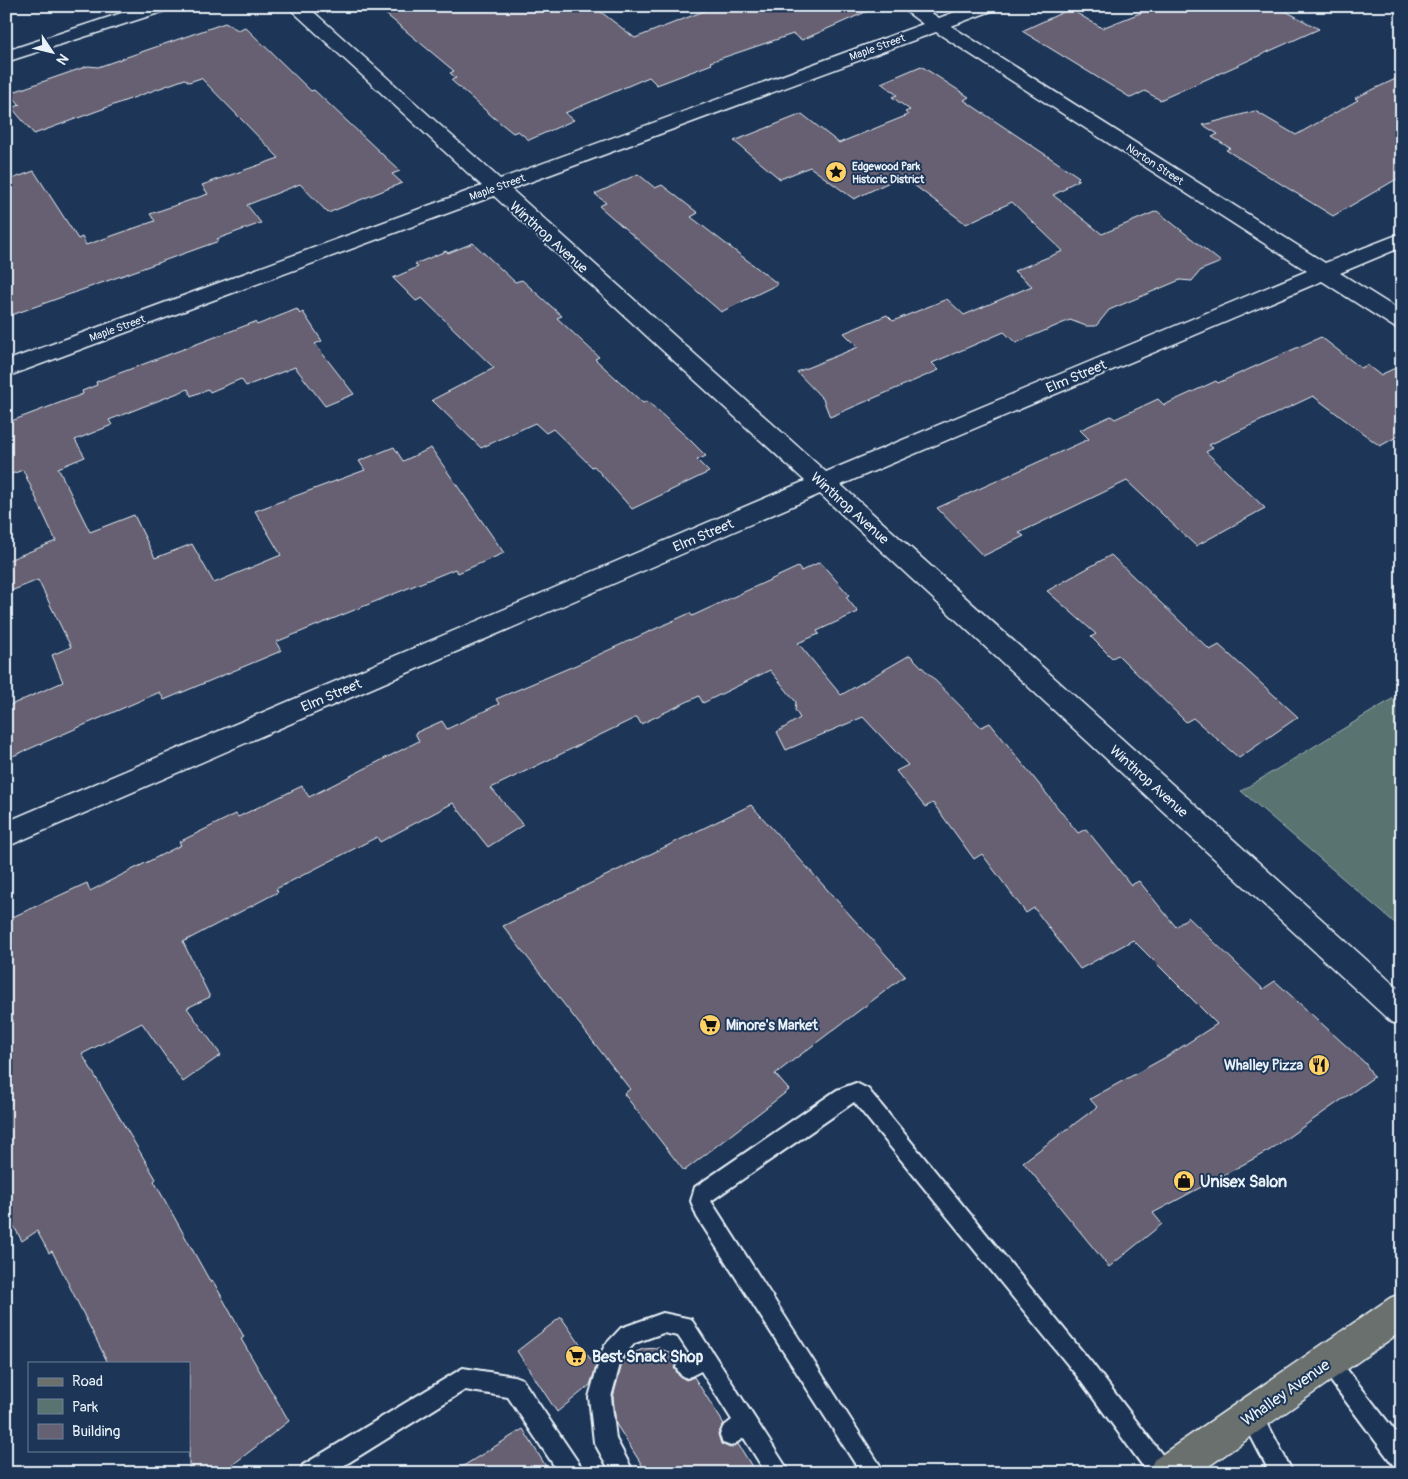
<svg xmlns="http://www.w3.org/2000/svg" width="1408" height="1479" font-family="Pangolin,sans-serif">
  <style>
    .green { fill: #587370; stroke: #a0b2b4 }
    .building { fill: #666172; stroke: #e8f1f8 }
    .lines { fill: none; stroke-linecap: round; stroke-linejoin: round }
    .service-casing { stroke: #e8f1f8; stroke-width: 4 }
    .minor-casing { stroke: #e8f1f8; stroke-width: 3 }
    .secondary-casing { stroke: #e8f1f8; stroke-width: 3 }
    .primary-casing { stroke: #e8f1f8; stroke-width: 3 }
    .service { fill: #1d3557; fill-rule: evenodd }
    .minor { fill: #1d3557; fill-rule: evenodd }
    .secondary { fill: #1d3557; fill-rule: evenodd }
    .primary { fill: #6b706d; fill-rule: evenodd }
    .labels { text-anchor: middle; stroke-width: 4; stroke-linejoin: round; paint-order: stroke }
    .far-street-label { font-size: 11px; fill: #e8f1f8; stroke: #1d3557 }
    .far-poi-label { font-size: 11px; font-weight: bold; fill: #e8f1f8; stroke: #1d3557; text-anchor: start }
    .street-label { font-size: 14px; fill: #e8f1f8; stroke: #1d3557 }
    .poi-label { font-size: 14px; font-weight: bold; fill: #e8f1f8; stroke: #1d3557; text-anchor: start }
    .near-poi-label { font-size: 16px; font-weight: bold; fill: #e8f1f8; stroke: #1d3557; text-anchor: start }
    .near-street-label { font-size: 16px; fill: #e8f1f8; stroke: #1d3557 }
  </style>
  <rect width="100%" height="100%" fill="#1d3557"/>
  <filter id="ink" filterUnits="userSpaceOnUse"><feTurbulence type="fractalNoise" baseFrequency=".02" numOctaves="2"/><feDisplacementMap in="SourceGraphic" scale="10" xChannelSelector="R" yChannelSelector="G"/><feConvolveMatrix kernelMatrix="1 2 1 2 8 2 1 2 1" color-interpolation-filters="sRGB"/></filter>
  <g filter="url(#ink)">
    <!-- green -->
    <polygon class="green" points="1402,693 1402,929 1241,791"/>
    <!-- building -->
    <g class="building">
      <polygon points="376,6 593,6 635,38 717,6 877,7 802,40 793,34 710,62 712,64 657,85 649,77 565,113 574,120 529,140 518,131 513,133 493,117 451,80 456,78 450,73 454,71"/>
      <polygon points="1158,6 1276,6 1319,29 1160,100 1145,91 1131,98 1022,31 1070,9 1102,28"/>
      <polygon points="225,23 238,30 245,27 311,91 314,90 400,171 392,174 402,183 328,213 300,184 247,205 261,223 217,239 219,241 6,317 6,181 34,171 78,239 82,237 86,245 155,221 150,214 208,194 202,185 279,158 201,78 189,82 185,79 34,134 12,108 20,105 10,93 88,66 98,67"/>
      <polygon points="921,66 969,97 964,100 977,109 1079,177 1077,179 1079,180 1065,187 1067,188 1053,195 1102,234 1157,211 1221,262 1201,270 1192,281 1180,280 1109,310 1096,326 1086,326 1070,320 1016,343 1004,332 932,363 939,370 830,417 823,399 797,372 858,347 844,333 887,315 893,321 947,299 964,315 1032,286 1014,271 1063,251 1012,202 966,224 902,176 854,199 810,167 780,179 734,141 802,114 839,143 908,115 905,112 910,110 892,97 897,95 881,83"/>
      <polygon points="1402,76 1402,176 1333,216 1226,150 1230,148 1212,137 1218,134 1203,125 1255,111 1296,135 1358,100 1355,98"/>
      <polygon points="638,174 655,188 662,185 698,213 691,217 778,284 721,312 599,206 606,203 595,194"/>
      <polygon points="473,243 515,282 522,280 562,316 557,318 599,357 595,359 643,403 647,401 690,440 706,456 697,460 709,472 632,509 594,466 592,467 553,429 546,433 535,423 481,448 432,400 494,368 422,298 416,301 393,278 418,267 415,264 446,251 448,253"/>
      <polygon points="297,309 300,314 303,312 322,341 315,344 354,394 325,406 295,367 246,386 241,379 210,392 208,389 191,396 188,389 109,420 112,425 75,440 85,457 58,468 90,532 134,515 155,558 192,544 214,583 281,555 255,511 365,470 359,461 394,447 403,461 431,448 504,553 458,573 455,569 276,642 281,651 164,700 160,692 6,759 6,707 63,682 52,655 71,647 38,580 6,593 6,561 56,541 23,470 6,476 6,423 83,394 82,391 97,385 96,382 255,322 257,325"/>
      <polygon points="1321,337 1361,368 1367,365 1380,375 1402,365 1402,434 1380,446 1313,396 1209,445 1213,448 1206,452 1265,508 1196,546 1127,481 1019,533 1024,536 983,556 937,508 1089,439 1080,430 1111,416 1115,419 1158,399 1164,405 1216,381 1218,383"/>
      <polygon points="1111,555 1210,650 1219,645 1298,717 1239,758 1193,718 1186,722 1118,655 1112,658 1091,637 1096,634 1047,591"/>
      <polygon points="820,562 849,595 846,597 858,612 817,631 819,634 798,643 841,695 910,655 981,727 990,723 1078,833 1086,829 1131,885 1139,881 1176,927 1188,917 1263,989 1275,981 1365,1063 1374,1077 1270,1150 1153,1213 1162,1224 1109,1267 1023,1162 1097,1107 1090,1099 1166,1057 1217,1024 1133,940 1080,969 1034,908 1026,913 982,854 974,859 933,803 925,807 896,771 908,765 863,717 786,750 777,732 800,718 795,710 796,702 770,670 703,703 699,696 641,724 637,717 491,788 523,825 488,847 453,803 380,842 377,837 276,889 278,892 183,942 210,997 187,1008 221,1055 183,1082 142,1023 82,1054 156,1179 154,1181 211,1283 213,1281 244,1337 241,1339 289,1421 222,1473 189,1473 189,1363 108,1363 52,1251 49,1253 37,1231 22,1241 6,1212 6,920 87,883 90,891 181,845 179,842 236,814 238,817 302,786 309,797 419,741 415,733 442,721 447,729 499,704 496,699 576,665 690,613 692,616 798,567 801,571"/>
      <polygon points="751,805 905,976 775,1074 789,1090 684,1171 624,1094 630,1089 503,926"/>
      <polygon points="561,1317 596,1367 590,1385 557,1412 517,1351"/>
      <polygon points="659,1348 673,1354 678,1359 674,1368 679,1376 686,1380 694,1377 724,1424 718,1434 721,1444 730,1448 738,1444 756,1473 647,1473 616,1424 613,1397 623,1360 627,1356 643,1349"/>
      <polygon points="523,1429 550,1473 452,1473"/>
    </g>
    <g class="lines">
      <!-- service casing -->
      <g class="service-casing">
        <g id="service">
          <polygon points="856,1083 868,1089 1091,1362 1170,1465 1173,1473 1148,1473 1077,1376 854,1102 711,1201 885,1473 861,1473 697,1217 691,1201 695,1187 837,1090"/>
          <polygon points="663,1313 691,1319 790,1473 766,1473 744,1438 731,1446 723,1443 720,1435 723,1427 732,1420 701,1371 687,1378 680,1374 676,1367 680,1360 690,1354 678,1336 663,1333 635,1343 622,1357 611,1397 616,1439 634,1473 611,1473 594,1442 589,1397 602,1351 606,1344 621,1328"/>
          <polygon points="1328,1350 1335,1354 1402,1440 1402,1469 1394,1466 1321,1368 1317,1361 1321,1354"/>
          <polygon points="463,1368 514,1376 522,1379 580,1465 583,1473 559,1473 508,1397 465,1390 332,1473 300,1473 303,1465"/>
          <polygon points="1251,1404 1259,1407 1293,1473 1270,1473 1240,1415 1243,1407"/>
        </g>
      </g>
      <!-- minor casing -->
      <g class="minor-casing">
        <path id="minor" d="M 287,6 L 307,6 L 500,179 L 923,24 L 899,6 L 921,6 L 939,18 L 971,6 L 997,6 L 994,10 L 951,26 L 1325,263 L 1402,233 L 1402,247 L 1340,273 L 1402,312 L 1402,329 L 1394,327 L 1322,281 L 841,485 L 1402,992 L 1402,1026 L 1391,1022 L 820,494 L 6,847 L 6,822 L 805,481 L 494,196 L 6,377 L 6,361 L 482,186 ZM 936,32 L 1307,271 L 826,472 L 511,189 Z"/>
      </g>
      <!-- secondary casing -->
      <g class="secondary-casing">
        <polygon id="secondary" points="143,6 171,6 168,10 6,62 6,51"/>
      </g>
      <!-- primary casing -->
      <g class="primary-casing">
        <polygon id="primary" points="1402,1293 1402,1331 1199,1473 1148,1473 1154,1460 1390,1298"/>
      </g>
      <!-- service -->
      <use href="#service" class="service"/>
      <!-- minor -->
      <use href="#minor" class="minor"/>
      <!-- secondary -->
      <use href="#secondary" class="secondary"/>
      <!-- primary -->
      <use href="#primary" class="primary"/>
    </g>
  </g>
  <!-- icons -->
  <defs>
    <g id="sight-disc" transform="scale(1.125)"><circle r="9.5" fill="#ffd166" stroke="#1d3557"/><path d="M0-6L1.8-2.2L6-1.7L2.9 1.2L3.7 5.4L0 3.3L-3.7 5.4L-2.9 1.2L-6-1.7L-1.8-2.2Z" fill="#111"/></g>
    <g id="supermarket-disc" transform="scale(1.125)"><circle r="9.5" fill="#ffd166" stroke="#1d3557"/><path d="M-6-5.5h2.5l.6 2H6L4.5 2H-2.5L-4.4-4H-6ZM-1.5 3.2a1.3 1.3 0 1 0 .1 0ZM3 3.2a1.3 1.3 0 1 0 .1 0Z" fill="#111"/></g>
    <g id="restaurant-disc" transform="scale(1.125)"><circle r="9.5" fill="#ffd166" stroke="#1d3557"/><path d="M-5-6h1v4h1v-4h1v4h1v-4h1v5L-1.5 .5V6h-2V.5L-5-1ZM5-6V6H3V1.5H1.5Q1.5-4 5-6Z" fill="#111"/></g>
    <g id="shop-disc" transform="scale(1.125)"><circle r="9.5" fill="#ffd166" stroke="#1d3557"/><path d="M-5-2.5h2.3a2.7 3.5 0 0 1 5.4 0H5L5.5 6h-11ZM-1.5-2.5h3a1.5 2.3 0 0 0-3 0Z" fill="#111"/></g>
  </defs>
  <g fill-rule="evenodd">
    <use href="#sight-disc" x="836" y="172"/>
    <use href="#supermarket-disc" x="710" y="1025"/>
    <use href="#restaurant-disc" x="1319" y="1065"/>
    <use href="#shop-disc" x="1184" y="1181"/>
    <use href="#supermarket-disc" x="576" y="1356"/>
  </g>
  <g class="labels">
    <!-- far-street labels -->
    <g class="far-street-label">
      <text transform="translate(877 47) rotate(-20)" y="4">Maple Street</text>
      <text transform="translate(1155 164) rotate(33)" y="4">Norton Street</text>
      <text transform="translate(497 187) rotate(-20)" y="4">Maple Street</text>
      <text transform="translate(117 328) rotate(-20)" y="4">Maple Street</text>
    </g>
    <!-- far-poi labels -->
    <g class="far-poi-label">
      <text x="852" y="170">Edgewood Park<tspan x="852" dy="13">Historic District</tspan></text>
    </g>
    <!-- street labels -->
    <g class="street-label">
      <text transform="translate(549 237) rotate(42)" y="5">Winthrop Avenue</text>
      <text transform="translate(1076 376) rotate(-23)" y="5">Elm Street</text>
      <text transform="translate(850 508) rotate(42)" y="5">Winthrop Avenue</text>
      <text transform="translate(703 535) rotate(-23)" y="5">Elm Street</text>
      <text transform="translate(331 695) rotate(-23)" y="5">Elm Street</text>
      <text transform="translate(1149 781) rotate(42)" y="5">Winthrop Avenue</text>
    </g>
    <!-- poi labels -->
    <g class="poi-label">
      <text x="726" y="1030">Minore's Market</text>
      <text x="1303" y="1070" text-anchor="end">Whalley Pizza</text>
    </g>
    <!-- near-poi labels -->
    <g class="near-poi-label">
      <text x="1200" y="1187">Unisex Salon</text>
      <text x="592" y="1362">Best Snack Shop</text>
    </g>
    <!-- near-street labels -->
    <g class="near-street-label">
      <text transform="translate(1285 1392) rotate(-35)" y="6">Whalley Avenue</text>
    </g>
  </g>
  <!-- margin -->
  <rect width="1408" height="1479" fill="none" stroke="#1d3557" stroke-width="25"/>
  <rect x="12" y="12" width="1383" height="1454" fill="none" stroke="#e8f1f8" stroke-width="2" filter="url(#ink)"/>
  <!-- legend -->
  <rect x="28" y="1362" width="162" height="90" fill="#1d3557" stroke="#6e8097"/>
  <rect x="38" y="1378" width="25" height="8" fill="#6b706d" stroke="#6e8097"/>
  <text x="72" y="1386" font-size="15" fill="#e8f1f8">Road</text>
  <rect x="38" y="1399" width="25" height="15" fill="#587370" stroke="#6e8097"/>
  <text x="72" y="1412" font-size="15" fill="#e8f1f8">Park</text>
  <rect x="38" y="1424" width="25" height="15" fill="#666172" stroke="#6e8097"/>
  <text x="72" y="1436" font-size="15" fill="#e8f1f8">Building</text>
  <!-- north arrow -->
  <g transform="translate(52 52) rotate(125)" stroke="#1d3557" stroke-width="4" paint-order="stroke">
  <path d="M0-4L9 19L0 12L-9 19Z" fill="#e8f1f8"/>
  <text y="-8" font-size="14" font-weight="bold" text-anchor="middle" fill="#e8f1f8">N</text>
  </g>
</svg>
